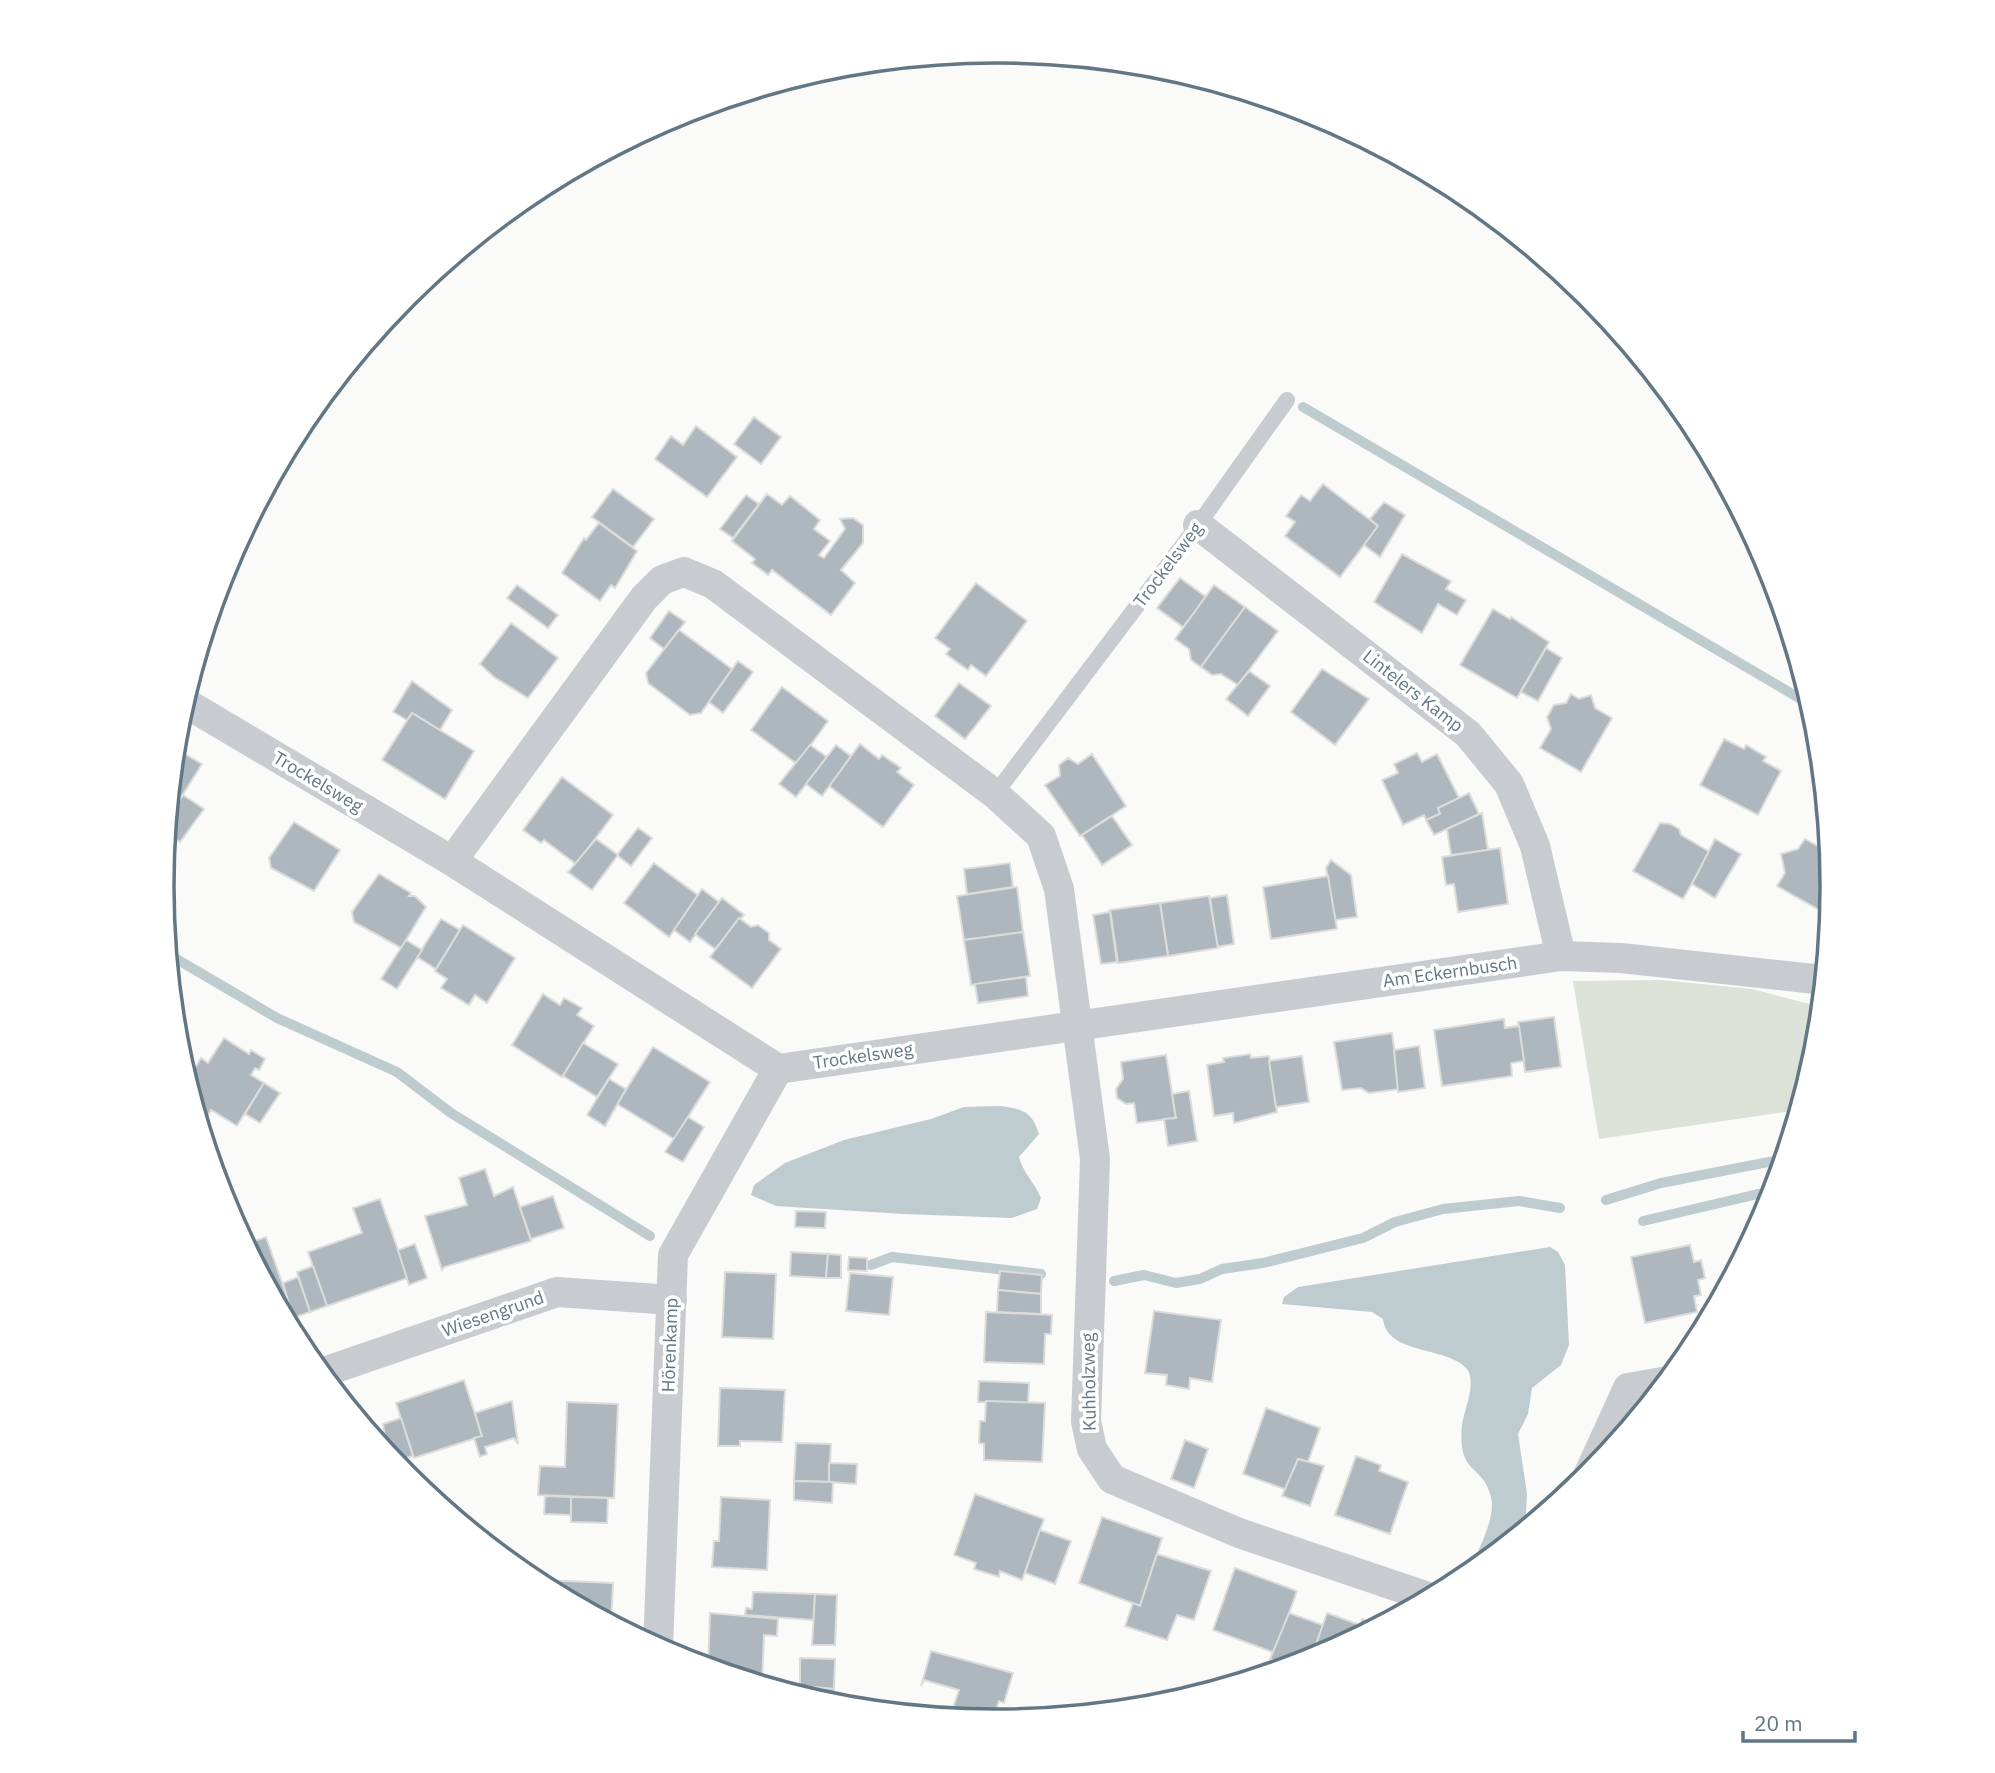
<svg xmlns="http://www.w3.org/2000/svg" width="1995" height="1773" font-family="'IBM Plex Sans',sans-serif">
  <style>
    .green { fill: #dce2d8 }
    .water { fill: #becbcf }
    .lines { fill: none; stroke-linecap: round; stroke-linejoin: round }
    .stream { stroke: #becbcf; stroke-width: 10 }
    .building { fill: #adb7bd; stroke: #dcdcda; stroke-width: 2 }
    .service { stroke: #c8ccd0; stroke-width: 16 }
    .minor { stroke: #c8ccd0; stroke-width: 30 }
    .labels { text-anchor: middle; stroke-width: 7; stroke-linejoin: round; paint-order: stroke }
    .street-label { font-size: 18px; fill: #627785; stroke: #fff }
    .rim { fill: none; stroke: #627785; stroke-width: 3.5 }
  </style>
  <rect width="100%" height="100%" fill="#fafaf8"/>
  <!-- green -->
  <polygon class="green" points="1661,980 1752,989 1821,1007 1817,1050 1799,1110 1599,1139 1573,981"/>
  <!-- water -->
  <g class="water">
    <path d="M 1000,1106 C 1022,1109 1032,1111 1039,1134 L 1019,1157 C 1023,1173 1035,1183 1041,1198 L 1037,1209 L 1012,1218 L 904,1214 L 776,1206 L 751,1195 L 754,1185 L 785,1163 L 844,1140 L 931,1119 L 964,1107 Z"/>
    <path d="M 1550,1247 L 1558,1252 L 1565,1265 L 1569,1345 L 1561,1365 L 1532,1388 L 1528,1414 L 1518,1434 L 1527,1494 L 1525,1530 L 1477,1569 L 1473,1564 C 1480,1545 1496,1517 1491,1497 C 1483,1463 1457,1476 1462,1425 C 1464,1410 1478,1381 1466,1368 C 1446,1346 1387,1355 1383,1319 L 1372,1312 L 1282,1304 L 1284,1297 L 1298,1287 Z"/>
  </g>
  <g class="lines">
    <!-- stream -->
    <g class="stream">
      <polyline points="1303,407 1811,705"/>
      <polyline points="168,954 277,1018 397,1072 451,1113 650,1236"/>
      <polyline points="1606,1200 1661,1183 1784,1159"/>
      <polyline points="1643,1221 1775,1190"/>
      <polyline points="871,1265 892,1257 1041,1274"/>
      <polyline points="1114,1281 1144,1275 1176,1283 1200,1279 1222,1269 1263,1263 1363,1238 1395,1222 1443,1209 1519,1201 1560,1208"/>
    </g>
  </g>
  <!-- building -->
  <g class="building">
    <polygon points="754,417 781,437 761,464 734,444"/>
    <polygon points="696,426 737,457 707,497 655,459 671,436 683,445"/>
    <polygon points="1323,484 1378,526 1340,577 1285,536 1295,522 1286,516 1301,495 1310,501"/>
    <polygon points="613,489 654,519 633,547 592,517"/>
    <polygon points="767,494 782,505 790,496 820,520 814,529 830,541 819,555 824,558 845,529 840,519 853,518 863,525 863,543 841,570 855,583 831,615 772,570 768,575 752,563 755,559 732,541"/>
    <polygon points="746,495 759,504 733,538 720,529"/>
    <polygon points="1384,502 1405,515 1380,557 1364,545 1378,526 1370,519"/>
    <polygon points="599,523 637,551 615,588 611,585 600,601 562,573 584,538 586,540"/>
    <polygon points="1402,554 1451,581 1446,589 1466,600 1457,615 1438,604 1422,633 1374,602"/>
    <polygon points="1180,578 1206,597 1183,627 1157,608"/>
    <polygon points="976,583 1027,621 986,676 971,665 968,670 946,654 950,649 935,638"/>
    <polygon points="517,585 558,615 548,628 507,598"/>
    <polygon points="1214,585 1245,607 1201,667 1191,660 1189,649 1175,639"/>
    <polygon points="1245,607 1278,631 1238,685 1221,674 1212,675 1201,667"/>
    <polygon points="1493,609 1510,619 1511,617 1549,642 1517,698 1460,665"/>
    <polygon points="669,611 685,622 664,649 650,638"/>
    <polygon points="511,623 558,658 528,698 494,677 480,664"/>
    <polygon points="679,630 732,669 701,713 690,715 648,683 646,673"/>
    <polygon points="1546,648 1562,658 1538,701 1521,692"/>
    <polygon points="738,661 753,672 723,713 709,702"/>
    <polygon points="1322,669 1369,699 1335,745 1291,712"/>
    <polygon points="1249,671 1270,686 1248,716 1226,699"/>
    <polygon points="412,681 452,710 440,730 412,713 407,720 393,712"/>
    <polygon points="959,683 991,706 965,739 935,716"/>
    <polygon points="782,687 828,721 797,764 751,730"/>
    <polygon points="1571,694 1579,699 1591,695 1595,708 1612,718 1581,772 1540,748 1551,729 1547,717 1554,705 1566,703"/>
    <polygon points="412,713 474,751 445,799 382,760"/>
    <polygon points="1724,739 1744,749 1746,745 1766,757 1763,761 1781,771 1758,815 1700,785"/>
    <polygon points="860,744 879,759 882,755 901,768 897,772 914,785 883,827 829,786"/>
    <polygon points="810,745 827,757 796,797 779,784"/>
    <polygon points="836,745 851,756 822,796 806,784"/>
    <polygon points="175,748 202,764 168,818"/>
    <polygon points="1417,753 1422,762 1437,754 1459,798 1438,808 1440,814 1426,820 1424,815 1403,825 1382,780 1398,773 1394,764"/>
    <polygon points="1092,754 1126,806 1080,836 1045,785 1060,776 1059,765 1068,758 1078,764"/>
    <polygon points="562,777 613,815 576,864 544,840 541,843 523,830"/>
    <polygon points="1469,793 1479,814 1434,835 1426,820 1440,814 1438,808"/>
    <polygon points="183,795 204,809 180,842 167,835 168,818"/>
    <polygon points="1482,813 1488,850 1451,855 1447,829"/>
    <polygon points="1112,816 1132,845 1102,865 1082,835"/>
    <polygon points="294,822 340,850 314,891 271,868 269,858"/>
    <polygon points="1660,823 1670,824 1679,829 1681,835 1710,852 1683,899 1633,871"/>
    <polygon points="638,828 652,838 631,866 617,855"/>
    <polygon points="596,839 618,855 592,890 568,872"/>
    <polygon points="1715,839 1741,854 1715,898 1692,884"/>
    <polygon points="1805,839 1830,853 1832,895 1823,912 1777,886 1785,873 1781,854 1798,849"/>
    <polygon points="1500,848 1508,904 1458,912 1454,884 1446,885 1442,857"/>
    <polygon points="1331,860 1351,875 1357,917 1335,920 1326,868"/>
    <polygon points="654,863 699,896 669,937 624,903"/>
    <polygon points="1010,863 1013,887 967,894 964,869"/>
    <polygon points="379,874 411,893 409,896 415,896 426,907 401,948 354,922 352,912"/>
    <polygon points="1328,876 1337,929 1271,939 1263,887"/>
    <polygon points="1017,887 1023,932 964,940 957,896"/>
    <polygon points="702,889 719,902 690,942 674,930"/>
    <polygon points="1227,895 1234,944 1217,947 1210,898"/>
    <polygon points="1209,896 1218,948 1168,956 1160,903"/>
    <polygon points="722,898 744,915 715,949 695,934"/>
    <polygon points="1160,903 1168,956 1118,963 1110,910"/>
    <polygon points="1110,912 1117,962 1101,964 1093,915"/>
    <polygon points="739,918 751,927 758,925 769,933 769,940 781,949 752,988 710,957"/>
    <polygon points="441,919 460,930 436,969 417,957"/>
    <polygon points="463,925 515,958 487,1003 475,995 469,1005 441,988 447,979 435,971"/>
    <polygon points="1023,932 1030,976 971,985 964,940"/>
    <polygon points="406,940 422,950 397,989 381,979"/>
    <polygon points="1026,977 1028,996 978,1003 975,984"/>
    <polygon points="543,994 560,1005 564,998 582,1008 577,1015 594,1026 562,1077 512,1045"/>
    <polygon points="1554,1017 1561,1067 1525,1072 1518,1022"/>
    <polygon points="1504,1019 1505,1028 1519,1026 1524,1061 1511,1063 1512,1076 1442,1086 1434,1030"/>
    <polygon points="1392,1033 1400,1089 1369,1093 1361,1088 1342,1090 1334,1042"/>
    <polygon points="224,1038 249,1054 251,1050 265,1059 259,1070 255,1068 251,1075 264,1083 237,1126 211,1110 205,1121 198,1116 190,1091 196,1082 189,1078 201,1058 208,1063"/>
    <polygon points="583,1043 618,1064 597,1097 563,1076"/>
    <polygon points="1419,1046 1425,1088 1398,1092 1394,1050"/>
    <polygon points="653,1047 710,1082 674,1139 617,1104"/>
    <polygon points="1250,1054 1251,1058 1269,1056 1277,1112 1234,1123 1233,1113 1214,1116 1207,1065 1224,1062 1223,1058"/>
    <polygon points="1166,1055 1176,1118 1137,1123 1134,1103 1126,1104 1117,1098 1116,1089 1123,1079 1121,1062"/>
    <polygon points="1302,1056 1309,1102 1276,1107 1269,1061"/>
    <polygon points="609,1079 626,1089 605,1126 587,1115"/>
    <polygon points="264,1083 280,1093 260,1123 245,1114"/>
    <polygon points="1189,1091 1197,1141 1168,1146 1164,1119 1176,1118 1172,1094"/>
    <polygon points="688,1117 704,1127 683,1162 665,1152"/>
    <polygon points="485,1169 494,1196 513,1187 531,1241 444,1267 442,1270 425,1216 467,1205 459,1178"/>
    <polygon points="553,1196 564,1228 531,1239 520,1207"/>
    <polygon points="380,1199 408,1278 327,1306 308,1252 362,1233 353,1208"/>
    <polygon points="796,1211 826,1212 825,1228 795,1227"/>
    <polygon points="266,1237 292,1311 283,1314 246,1244"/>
    <polygon points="415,1244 427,1278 409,1285 398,1250"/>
    <polygon points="1690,1245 1694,1262 1701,1260 1705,1278 1698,1280 1701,1295 1694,1296 1697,1312 1645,1323 1631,1257"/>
    <polygon points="791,1252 828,1254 826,1278 790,1276"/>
    <polygon points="828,1254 841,1255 841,1278 826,1278"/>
    <polygon points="849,1257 867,1258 867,1271 848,1270"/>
    <polygon points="313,1266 327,1306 310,1312 297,1272"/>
    <polygon points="1000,1271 1042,1275 1041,1294 998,1290"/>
    <polygon points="725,1272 776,1274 773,1339 722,1337"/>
    <polygon points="850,1273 893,1277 889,1315 846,1311"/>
    <polygon points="298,1277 310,1312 293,1318 283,1283"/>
    <polygon points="998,1290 1041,1294 1041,1314 997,1312"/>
    <polygon points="1154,1311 1221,1320 1212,1382 1190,1378 1189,1389 1166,1385 1167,1375 1145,1373"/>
    <polygon points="986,1312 1052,1315 1051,1334 1045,1334 1044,1364 984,1362"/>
    <polygon points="464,1380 482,1436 414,1458 396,1403"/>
    <polygon points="979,1381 1029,1383 1028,1403 978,1402"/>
    <polygon points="720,1388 785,1390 782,1442 740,1441 740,1446 718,1446"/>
    <polygon points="512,1401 518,1444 514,1438 485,1447 487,1454 480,1457 474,1438 482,1436 475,1413"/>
    <polygon points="986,1401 1045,1403 1042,1462 984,1460 984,1444 979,1443 980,1421 985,1421"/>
    <polygon points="567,1402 618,1404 614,1498 538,1495 540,1466 565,1467"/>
    <polygon points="1266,1408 1320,1428 1308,1462 1298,1459 1287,1490 1243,1474"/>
    <polygon points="401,1418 413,1456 394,1462 388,1454 383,1424"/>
    <polygon points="1185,1440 1208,1449 1194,1488 1171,1479"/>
    <polygon points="796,1443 831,1444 829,1482 794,1481"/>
    <polygon points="1356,1456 1381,1465 1379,1471 1408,1482 1390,1534 1335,1515"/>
    <polygon points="1298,1459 1324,1466 1310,1506 1282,1496"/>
    <polygon points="829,1463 857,1464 856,1484 829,1482"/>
    <polygon points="794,1481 833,1482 832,1503 794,1500"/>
    <polygon points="975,1494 1044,1519 1022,1580 1000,1571 999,1577 974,1569 976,1563 954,1555"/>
    <polygon points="545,1496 571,1497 571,1515 544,1514"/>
    <polygon points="571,1497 608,1498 607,1523 571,1522"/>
    <polygon points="721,1497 770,1500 767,1570 712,1567 714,1541 719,1541"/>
    <polygon points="1102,1517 1162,1538 1140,1606 1079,1583"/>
    <polygon points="1040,1530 1071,1541 1055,1584 1025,1573"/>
    <polygon points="1157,1554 1211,1571 1194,1620 1177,1615 1167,1640 1125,1626 1133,1603 1140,1606"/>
    <polygon points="1235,1568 1297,1591 1275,1653 1213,1630"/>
    <polygon points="542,1580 613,1583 611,1623 542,1586"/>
    <polygon points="753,1592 815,1594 814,1620 745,1615 746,1608 752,1609"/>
    <polygon points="815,1594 837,1595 835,1645 812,1645"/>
    <polygon points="710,1613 778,1619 777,1636 764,1635 762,1684 708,1668"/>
    <polygon points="1289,1613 1323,1625 1310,1661 1291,1667 1270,1659"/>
    <polygon points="1327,1613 1360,1625 1355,1639 1326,1654 1314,1650"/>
    <polygon points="1362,1619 1380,1625 1355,1639 1360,1625"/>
    <polygon points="931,1651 1013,1673 1004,1703 999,1701 992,1722 947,1717 950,1717 959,1690 924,1680 921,1686"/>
    <polygon points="800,1658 835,1659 834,1689 800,1686"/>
    <polygon points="800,1686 834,1689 833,1706 799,1696"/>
  </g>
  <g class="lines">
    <!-- service -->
    <polyline class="service" points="995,794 1198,525 1287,400"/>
    <!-- minor -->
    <g class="minor">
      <polyline points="1198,525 1468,734 1509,784 1535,846 1561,956"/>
      <polyline points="184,702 452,861 778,1069 1561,956 1621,958 1824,980"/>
      <polyline points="452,861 644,598 662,580 684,572 713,584 995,794 1041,836 1059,889 1095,1159 1086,1421 1092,1449 1112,1479 1239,1533 1431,1598"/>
      <polyline points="321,1373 557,1292 672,1300"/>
      <polyline points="1586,1480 1628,1388 1668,1381"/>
      <polyline points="658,1648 673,1255 778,1069"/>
    </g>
  </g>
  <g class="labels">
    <!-- street labels -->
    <g class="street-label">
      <text transform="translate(1168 565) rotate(-53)" y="6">Trockelsweg</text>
      <text transform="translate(1413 691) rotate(38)" y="6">Lintelers Kamp</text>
      <text transform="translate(318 782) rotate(31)" y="6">Trockelsweg</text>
      <text transform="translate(1450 972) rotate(-8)" y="6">Am Eckernbusch</text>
      <text transform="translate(863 1056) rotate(-8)" y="6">Trockelsweg</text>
      <text transform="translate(493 1314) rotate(-19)" y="6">Wiesengrund</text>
      <text transform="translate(670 1345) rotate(-88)" y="6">Hörenkamp</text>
      <text transform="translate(1089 1382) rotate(-91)" y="6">Kuhholzweg</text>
    </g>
  </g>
  <!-- crop -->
  <path d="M0 0H1995V1773H0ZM174 886a823 823 0 1 1 1646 0a823 823 0 1 1-1646 0Z" fill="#fff" fill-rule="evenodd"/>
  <path class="rim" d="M174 886a823 823 0 1 1 1646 0a823 823 0 1 1-1646 0Z"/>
  <!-- scale -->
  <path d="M1743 1731v10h112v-10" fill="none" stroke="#627785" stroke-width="3.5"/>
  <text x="1754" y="1731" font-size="21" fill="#627785" stroke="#ffffff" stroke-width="5" paint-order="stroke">20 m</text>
</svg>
